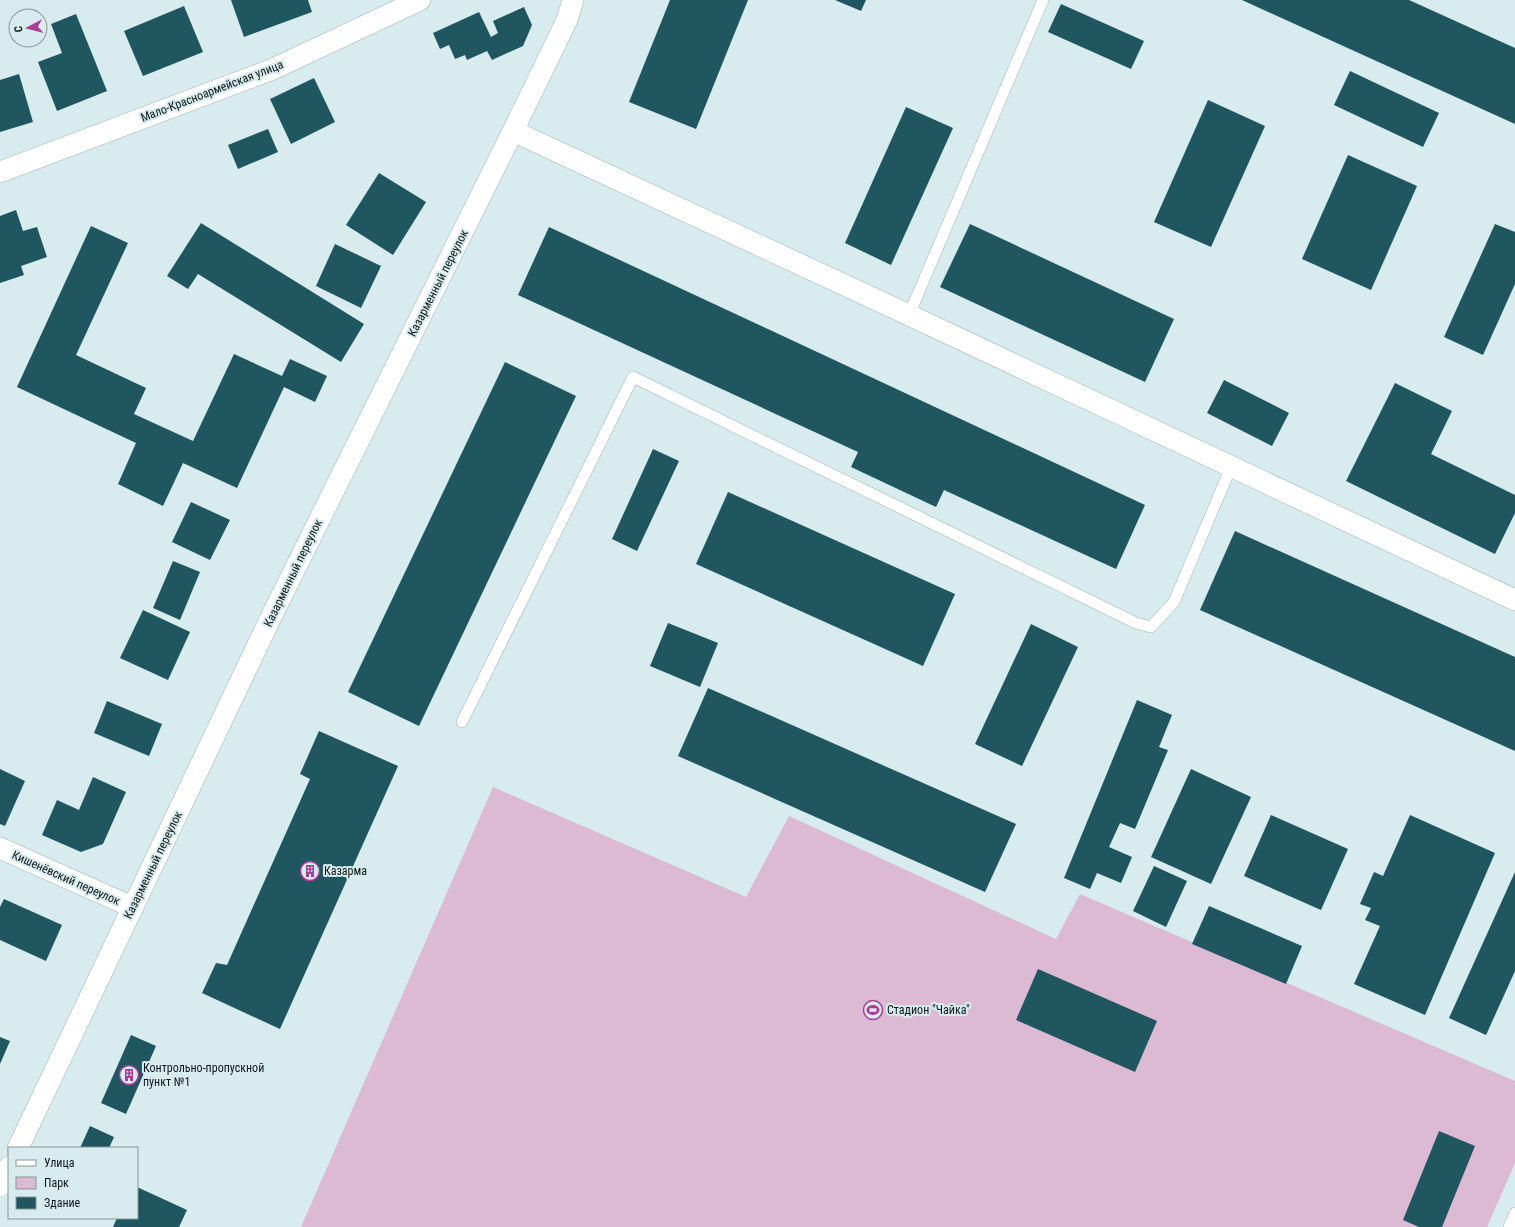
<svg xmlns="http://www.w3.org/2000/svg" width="1515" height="1227" font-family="'Roboto Condensed',sans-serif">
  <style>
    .green { fill: #ddbad4 }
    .building { fill: #1f565f }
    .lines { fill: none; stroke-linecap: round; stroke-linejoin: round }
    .service-casing { stroke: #a1b2b5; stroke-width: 12 }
    .minor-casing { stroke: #a1b2b5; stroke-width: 22 }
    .service { stroke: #fff; stroke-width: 11 }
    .minor { stroke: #fff; stroke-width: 21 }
    .labels { text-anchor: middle; stroke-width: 4; stroke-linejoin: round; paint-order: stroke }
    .street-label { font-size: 12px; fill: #101617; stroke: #d8ebee }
    .poi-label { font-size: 12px; fill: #101617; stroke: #d8ebee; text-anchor: start }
  </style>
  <rect width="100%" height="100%" fill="#d8ebee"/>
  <!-- green -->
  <polygon class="green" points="493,787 746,897 789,816 1056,939 1080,894 1515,1081 1515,1163 1487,1227 301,1227"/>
  <!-- building -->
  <g class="building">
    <polygon points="231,0 308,0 312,12 244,37"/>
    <polygon points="670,0 748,0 696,129 629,102"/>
    <polygon points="835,0 866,0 861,11"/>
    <polygon points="1242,0 1409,0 1515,48 1515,124"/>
    <polygon points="1061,4 1144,41 1131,69 1048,32"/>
    <polygon points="184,6 203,52 143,76 124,31"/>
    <polygon points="524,7 532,25 523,46 492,60 487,51 467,60 465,55 455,59 449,45 440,49 433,33 479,12 491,37 498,33 493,21"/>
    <polygon points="76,14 107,91 57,111 38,62 62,53 51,24"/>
    <polygon points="1350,71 1439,113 1423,147 1334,105"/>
    <polygon points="19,74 33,122 0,132 0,80"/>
    <polygon points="314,78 335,122 291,144 270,99"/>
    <polygon points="1208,100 1265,126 1211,247 1154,222"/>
    <polygon points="906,107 953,128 891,265 845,243"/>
    <polygon points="268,129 278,152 238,169 228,145"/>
    <polygon points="1348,155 1417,186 1371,290 1302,259"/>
    <polygon points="379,173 426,202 393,255 346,225"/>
    <polygon points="16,210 23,231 37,227 47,257 21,266 24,275 0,283 0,216"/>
    <polygon points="201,223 364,324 341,362 198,274 188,289 167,276"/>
    <polygon points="970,224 1174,319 1145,382 940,287"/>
    <polygon points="1495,224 1515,232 1515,284 1483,355 1444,337"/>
    <polygon points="91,226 128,243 76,355 146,388 134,414 193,441 234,354 282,376 290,359 327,376 315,402 284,387 237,488 183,463 163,506 118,484 136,443 17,387"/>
    <polygon points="549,227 1145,505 1116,569 944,490 936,507 851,467 858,452 518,295"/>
    <polygon points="335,244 381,266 361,308 316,286"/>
    <polygon points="505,362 576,396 419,726 348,692"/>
    <polygon points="1224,380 1289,413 1272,446 1207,413"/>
    <polygon points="1395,383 1452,411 1431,454 1515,495 1515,513 1495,554 1346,481"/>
    <polygon points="653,449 679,461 637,551 612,539"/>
    <polygon points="728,492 955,594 923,666 696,564"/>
    <polygon points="191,502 230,520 210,560 172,542"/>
    <polygon points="1235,531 1515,657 1515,751 1200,610"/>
    <polygon points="173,561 200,572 180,620 153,608"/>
    <polygon points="143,610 190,632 168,680 120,658"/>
    <polygon points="668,623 718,643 700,687 650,666"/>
    <polygon points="1031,624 1078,647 1022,766 975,744"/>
    <polygon points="708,688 1016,824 985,892 678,756"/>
    <polygon points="1137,700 1172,715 1159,747 1168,750 1135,829 1120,823 1109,847 1132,857 1121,883 1097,873 1090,889 1064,878"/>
    <polygon points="107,701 162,724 149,756 94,733"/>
    <polygon points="319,731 398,766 280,1029 202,993 216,963 227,965 310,779 300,774"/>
    <polygon points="0,769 25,781 5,826 0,824"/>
    <polygon points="1191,769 1251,797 1211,884 1151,857"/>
    <polygon points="93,777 126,792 103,844 81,852 42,835 57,800 79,810"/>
    <polygon points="1271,815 1348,849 1321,910 1244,876"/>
    <polygon points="1410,815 1495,853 1425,1015 1354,984 1380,926 1365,920 1371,908 1360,904 1374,872 1383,876"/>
    <polygon points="1154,866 1187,881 1166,927 1133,911"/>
    <polygon points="1515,872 1515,971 1486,1035 1449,1018"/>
    <polygon points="4,899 62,925 46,961 0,940 0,907"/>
    <polygon points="1209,906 1302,946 1286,984 1192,944"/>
    <polygon points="1038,969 1157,1021 1135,1072 1016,1020"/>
    <polygon points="131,1035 156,1046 126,1114 101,1103"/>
    <polygon points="0,1037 10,1041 0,1064"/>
    <polygon points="90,1126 114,1137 109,1148 80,1148"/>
    <polygon points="1439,1131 1475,1146 1442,1227 1419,1227 1403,1220"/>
    <polygon points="137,1187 187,1210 179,1227 113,1227 117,1218 137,1218"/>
  </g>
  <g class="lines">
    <!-- service casing -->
    <g class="service-casing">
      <g id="service">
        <polyline points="909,315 1043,0"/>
        <polyline points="462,722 633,377 1136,623 1151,627 1174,602 1231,467"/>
        <polyline points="1509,1227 1515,1213"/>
      </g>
    </g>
    <!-- minor casing -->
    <g class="minor-casing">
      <g id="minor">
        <polyline points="513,131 909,315 1515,600"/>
        <polyline points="0,172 273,69 420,0"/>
        <polyline points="0,848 132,907"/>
        <polyline points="18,1148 272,615 513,131 567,20 573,0"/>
        <polyline points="0,1186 9,1167"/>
      </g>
    </g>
    <!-- service -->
    <use href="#service" class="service"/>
    <!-- minor -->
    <use href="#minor" class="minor"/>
  </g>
  <!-- icons -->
  <defs>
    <g id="building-ring" transform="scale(1)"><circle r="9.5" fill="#d8ebee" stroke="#ab3c98" stroke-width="1.5"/><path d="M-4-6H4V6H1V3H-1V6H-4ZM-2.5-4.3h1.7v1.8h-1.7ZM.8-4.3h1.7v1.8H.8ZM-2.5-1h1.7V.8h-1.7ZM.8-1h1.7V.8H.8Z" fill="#ab3c98"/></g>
    <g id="stadium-ring" transform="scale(1)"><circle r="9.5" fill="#d8ebee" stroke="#ab3c98" stroke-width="1.5"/><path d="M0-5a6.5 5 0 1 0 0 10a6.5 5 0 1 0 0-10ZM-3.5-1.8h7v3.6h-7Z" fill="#ab3c98"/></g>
  </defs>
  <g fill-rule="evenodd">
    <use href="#building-ring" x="310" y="871"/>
    <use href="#stadium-ring" x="873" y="1010"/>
    <use href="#building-ring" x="129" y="1075"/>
  </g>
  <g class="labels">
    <!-- street labels -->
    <g class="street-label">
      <text transform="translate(212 91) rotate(-21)" y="4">Мало-Красноармейская улица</text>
      <text transform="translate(438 283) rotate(-63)" y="4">Казарменный переулок</text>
      <text transform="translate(293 573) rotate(-64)" y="4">Казарменный переулок</text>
      <text transform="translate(153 865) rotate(-64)" y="4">Казарменный переулок</text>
      <text transform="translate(66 878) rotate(24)" y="4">Кишенёвский переулок</text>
    </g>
    <!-- poi labels -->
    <g class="poi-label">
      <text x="324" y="875">Казарма</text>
      <text x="887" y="1014">Стадион "Чайка"</text>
      <text x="143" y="1072">Контрольно-пропускной<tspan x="143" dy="14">пункт №1</tspan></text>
    </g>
  </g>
  <!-- legend -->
  <rect x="8" y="1147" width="130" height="72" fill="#d8ebee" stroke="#889698"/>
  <rect x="16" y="1160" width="20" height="6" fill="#ffffff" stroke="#889698"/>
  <text x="44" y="1167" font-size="12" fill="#101617">Улица</text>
  <rect x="16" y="1177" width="20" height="12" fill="#ddbad4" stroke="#889698"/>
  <text x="44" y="1187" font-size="12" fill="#101617">Парк</text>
  <rect x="16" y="1197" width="20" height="12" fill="#1f565f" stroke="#889698"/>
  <text x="44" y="1207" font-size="12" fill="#101617">Здание</text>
  <!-- north arrow -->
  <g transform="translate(28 28) rotate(263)"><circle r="19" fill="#d8ebee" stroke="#889698"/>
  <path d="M0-3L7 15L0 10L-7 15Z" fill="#ab3c98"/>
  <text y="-6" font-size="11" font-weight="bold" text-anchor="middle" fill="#101617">С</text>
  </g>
</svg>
